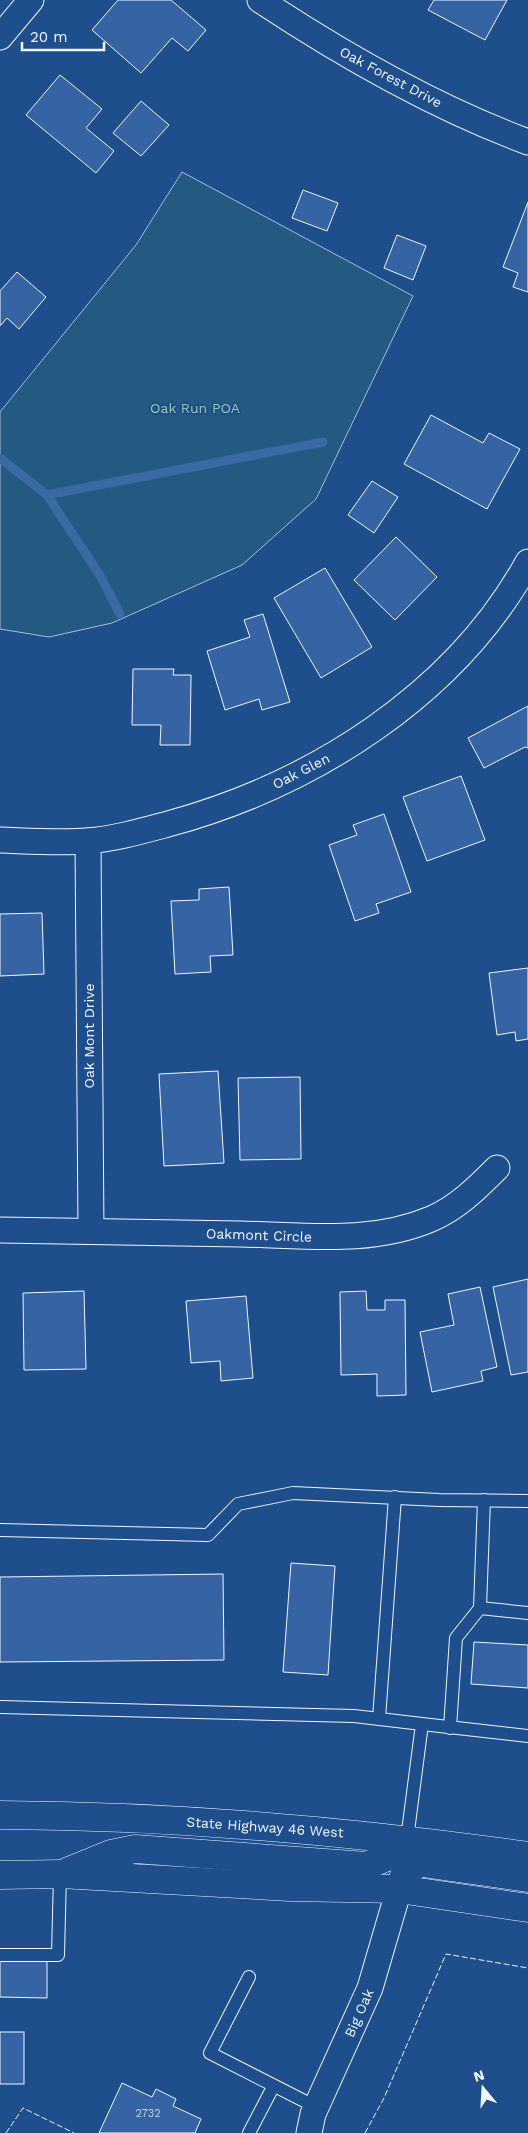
<svg xmlns="http://www.w3.org/2000/svg" width="528" height="2133" font-family="'Work Sans',sans-serif">
  <style>
    .green { fill: #245a82; stroke: #a8bbd7 }
    .lines { fill: none; stroke-linecap: round; stroke-linejoin: round }
    .stream { stroke: #3b69a3; stroke-width: 9 }
    .building { fill: #3563a3; stroke: #f2f6ff }
    .service-casing { stroke: #f2f6ff; stroke-width: 14 }
    .minor-casing { stroke: #f2f6ff; stroke-width: 27 }
    .primary-casing { stroke: #f2f6ff; stroke-width: 29 }
    .service { stroke: #1f4e8c; stroke-width: 12 }
    .minor { stroke: #1f4e8c; stroke-width: 25 }
    .primary { stroke: #1f4e8c; stroke-width: 28 }
    .fence { stroke: #f2f6ff; stroke-width: 1; stroke-dasharray: 6 2.5; stroke-linecap: butt }
    .labels { text-anchor: middle; stroke-width: 4; stroke-linejoin: round; paint-order: stroke }
    .number-label { font-size: 11px; fill: #c3d1e8 }
    .street-label { font-size: 14px; fill: #f2f6ff; stroke: #1f4e8c }
    .park-label { font-size: 14px; fill: #97c8a6; stroke: #1f4e8c }
  </style>
  <rect width="100%" height="100%" fill="#1f4e8c"/>
  <!-- green -->
  <polygon class="green" points="182,172 413,296 316,499 242,565 112,623 49,637 0,629 0,412 136,245"/>
  <g class="lines">
    <!-- stream -->
    <g class="stream">
      <polyline points="0,458 47,495 101,577 120,614"/>
      <polyline points="47,495 323,442"/>
    </g>
  </g>
  <!-- building -->
  <g class="building">
    <polygon points="118,0 171,0 206,30 188,51 172,38 141,73 92,30"/>
    <polygon points="434,0 507,0 485,40 428,10"/>
    <polygon points="60,75 102,109 86,128 114,151 96,173 26,115"/>
    <polygon points="141,101 169,125 141,156 113,133"/>
    <polygon points="303,190 338,203 327,231 292,218"/>
    <polygon points="528,202 528,292 513,287 518,273 503,267"/>
    <polygon points="397,235 426,246 413,280 384,268"/>
    <polygon points="17,272 46,297 19,329 7,318 0,326 0,291"/>
    <polygon points="431,415 483,443 489,433 520,449 487,509 404,464"/>
    <polygon points="372,481 398,497 374,533 348,515"/>
    <polygon points="396,537 437,577 395,620 354,580"/>
    <polygon points="325,568 372,647 321,678 274,598"/>
    <polygon points="263,614 290,702 262,710 259,699 225,710 207,651 250,637 244,620"/>
    <polygon points="133,669 174,669 173,675 191,675 190,745 160,745 161,725 132,725"/>
    <polygon points="528,706 528,748 525,747 484,768 468,738"/>
    <polygon points="461,776 485,840 427,861 403,797"/>
    <polygon points="384,814 411,892 376,904 379,913 355,921 329,845 357,835 353,825"/>
    <polygon points="229,887 233,955 210,956 211,972 175,974 171,901 199,900 199,889"/>
    <polygon points="42,913 44,974 0,976 0,914"/>
    <polygon points="528,968 528,1039 516,1041 515,1032 497,1035 489,973"/>
    <polygon points="218,1071 224,1163 164,1166 159,1074"/>
    <polygon points="300,1077 301,1159 240,1160 238,1078"/>
    <polygon points="528,1279 528,1372 511,1375 493,1287"/>
    <polygon points="480,1287 497,1367 481,1371 483,1381 432,1392 420,1332 454,1325 448,1294"/>
    <polygon points="84,1291 86,1369 24,1370 23,1293"/>
    <polygon points="366,1291 367,1310 385,1310 385,1300 405,1300 406,1395 377,1396 377,1374 341,1375 340,1292"/>
    <polygon points="246,1296 253,1378 221,1381 220,1361 191,1363 186,1301"/>
    <polygon points="291,1563 335,1566 328,1675 283,1672"/>
    <polygon points="223,1574 224,1660 0,1662 0,1577"/>
    <polygon points="474,1642 528,1645 528,1688 471,1684"/>
    <polygon points="0,1960 47,1960 47,1998 0,1997"/>
    <rect x="0" y="2032" width="24" height="52"/>
    <polygon points="122,2083 152,2097 156,2089 176,2099 173,2106 201,2119 195,2133 99,2133"/>
  </g>
  <g class="lines">
    <!-- service casing -->
    <g class="service-casing">
      <g id="service">
        <polyline points="0,1530 208,1535 238,1504 293,1493 439,1500 528,1501"/>
        <polyline points="480,1608 528,1613"/>
        <polyline points="0,1707 354,1716 422,1724 407,1839"/>
        <polyline points="379,1719 395,1497"/>
        <polyline points="422,1724 528,1736"/>
        <polyline points="450,1728 456,1638 480,1608 484,1500"/>
        <polyline points="0,1955 58,1955 60,1874"/>
        <polyline points="249,1977 210,2053 316,2107"/>
        <polyline points="249,2133 273,2087"/>
      </g>
    </g>
    <!-- minor casing -->
    <g class="minor-casing">
      <g id="minor">
        <path d="M 260,0 C 343,55 434,107 528,142"/>
        <polyline points="0,37 31,0"/>
        <path d="M 0,840 C 29,841 58,843 87,841 C 114,839 142,831 168,824 C 312,785 455,695 528,562"/>
        <polyline points="88,841 91,1231"/>
        <path d="M 0,1230 C 80,1231 160,1232 240,1234 C 303,1235 370,1245 431,1219 C 457,1208 477,1188 497,1168"/>
        <polyline points="309,2133 313,2114 370,1988 399,1889"/>
      </g>
    </g>
    <!-- primary casing -->
    <g class="primary-casing">
      <g id="primary">
        <path d="M 0,1815 C 177,1816 353,1831 528,1856"/>
        <polyline points="69,1871 111,1854 135,1849 366,1866 389,1856 407,1839"/>
        <polyline points="0,1875 60,1874 290,1887 399,1889 528,1908"/>
        <polyline points="399,1889 407,1868 422,1863 528,1878"/>
      </g>
    </g>
    <!-- service -->
    <use href="#service" class="service"/>
    <!-- minor -->
    <use href="#minor" class="minor"/>
    <!-- primary -->
    <use href="#primary" class="primary"/>
    <!-- fence -->
    <g class="fence">
      <polyline points="6,2133 23,2108 74,2133"/>
      <polyline points="365,2133 384,2098 446,1954 528,1968"/>
    </g>
  </g>
  <g class="labels">
    <!-- number labels -->
    <g class="number-label">
      <text x="148" y="2117">2732</text>
    </g>
    <!-- street labels -->
    <g class="street-label">
      <text transform="translate(391 77) rotate(28)" y="5">Oak Forest Drive</text>
      <text transform="translate(301 771) rotate(-27)" y="5">Oak Glen</text>
      <text transform="translate(89 1036) rotate(-90)" y="5">Oak Mont Drive</text>
      <text transform="translate(259 1235) rotate(2)" y="5">Oakmont Circle</text>
      <text transform="translate(265 1827) rotate(4)" y="5">State Highway 46 West</text>
      <text transform="translate(359 2013) rotate(-66)" y="5">Big Oak</text>
    </g>
    <!-- park labels -->
    <g class="park-label">
      <text x="195" y="413">Oak Run POA</text>
    </g>
  </g>
  <!-- north arrow -->
  <g transform="translate(483 2088) rotate(342)" stroke="#1f4e8c" stroke-width="4" paint-order="stroke">
  <path d="M0-4L9 19L0 12L-9 19Z" fill="#f2f6ff"/>
  <text y="-8" font-size="14" font-weight="bold" text-anchor="middle" fill="#f2f6ff">N</text>
  </g>
  <!-- scale -->
  <path d="M22 42v8h82v-8" fill="none" stroke="#f2f6ff" stroke-width="2.5"/>
  <text x="30" y="42" font-size="15" fill="#f2f6ff" stroke="#1f4e8c" stroke-width="4" paint-order="stroke">20 m</text>
</svg>
